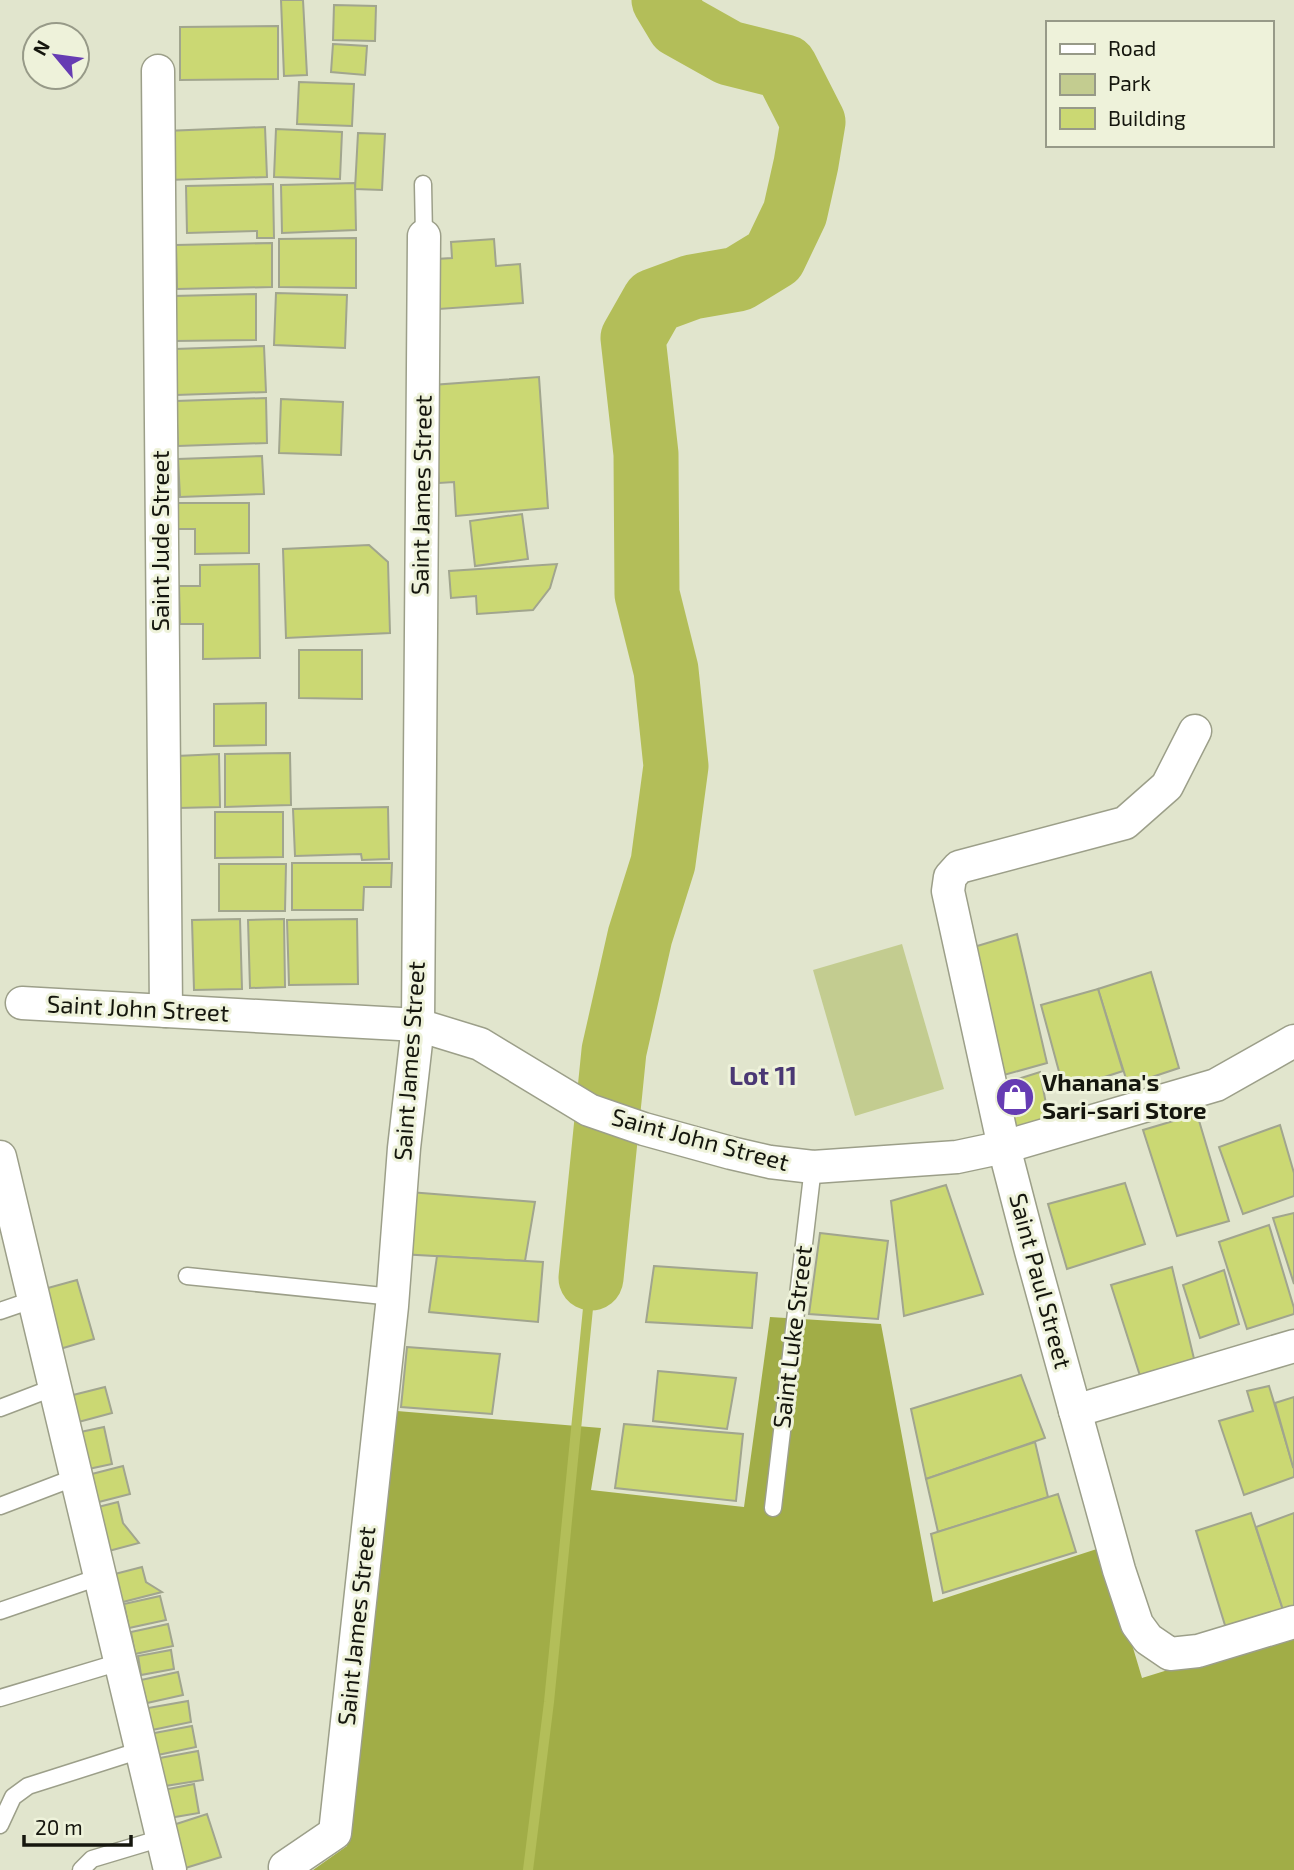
<svg xmlns="http://www.w3.org/2000/svg" width="1294" height="1870" font-family="'Exo 2',sans-serif">
  <style>
    .green { fill: #c3cc90 }
    .forest { fill: #a1ad47 }
    .lines { fill: none; stroke-linecap: round; stroke-linejoin: round }
    .stream { stroke: #b3be59; stroke-width: 10 }
    .river { stroke: #b3be59; stroke-width: 65 }
    .building { fill: #cbd873; stroke: #a1a58e; stroke-width: 2 }
    .lane-casing { stroke: #9c9f89; stroke-width: 19 }
    .street-casing { stroke: #9c9f89; stroke-width: 35 }
    .lane { stroke: #fff; stroke-width: 16 }
    .street { stroke: #fff; stroke-width: 32 }
    .labels { text-anchor: middle; stroke-width: 6; stroke-linejoin: round; paint-order: stroke }
    .street-label { font-size: 24px; fill: #15160e; stroke: #eef2da }
    .poi-label { font-size: 24px; font-weight: bold; fill: #15160e; stroke: #eef2da; text-anchor: start }
    .neighbourhood-label { font-size: 26px; font-weight: bold; fill: #4a3874; stroke: #eef2da }
  </style>
  <rect width="100%" height="100%" fill="#e1e5cd"/>
  <!-- green -->
  <polygon class="green" points="902,944 944,1089 855,1116 813,970"/>
  <!-- forest -->
  <polygon class="forest" points="770,1317 881,1324 933,1602 1103,1547 1142,1678 1294,1631 1294,1870 313,1870 347,1846 397,1411 601,1428 591,1490 744,1507"/>
  <g class="lines">
    <!-- stream -->
    <polyline class="stream" points="528,1870 549,1702 591,1278"/>
    <!-- river -->
    <polyline class="river" points="591,1278 614,1051 640,936 663,863 676,766 666,670 647,594 646,454 633,338 654,301 692,287 738,279 774,257 795,213 806,164 813,122 785,67 729,53 679,25 664,0"/>
  </g>
  <!-- building -->
  <g class="building">
    <polygon points="281,0 303,0 307,75 284,76"/>
    <polygon points="334,5 376,6 375,41 333,40"/>
    <polygon points="278,26 278,79 180,80 180,27"/>
    <polygon points="333,44 367,46 365,75 331,72"/>
    <polygon points="299,82 354,84 352,126 297,124"/>
    <polygon points="265,127 267,177 167,180 165,131"/>
    <polygon points="276,129 342,132 340,179 274,177"/>
    <polygon points="358,133 385,134 382,190 355,189"/>
    <polygon points="355,183 356,230 282,233 281,185"/>
    <polygon points="273,184 274,238 257,238 257,231 187,233 186,186"/>
    <polygon points="356,238 356,288 279,287 279,239"/>
    <polygon points="494,239 496,266 520,264 523,303 439,309 436,259 452,258 451,242"/>
    <polygon points="272,243 272,287 177,289 176,245"/>
    <polygon points="276,293 347,295 345,348 274,345"/>
    <polygon points="256,294 256,340 174,341 173,296"/>
    <polygon points="264,346 266,392 176,395 175,349"/>
    <polygon points="539,377 548,508 456,516 454,482 439,483 432,385"/>
    <polygon points="266,398 267,443 178,446 176,401"/>
    <polygon points="281,399 343,402 341,455 279,453"/>
    <polygon points="262,456 264,494 180,497 178,459"/>
    <polygon points="171,503 249,503 249,553 195,554 195,529 171,529"/>
    <polygon points="522,514 528,559 475,566 470,521"/>
    <polygon points="369,545 388,562 390,633 286,638 283,549"/>
    <polygon points="259,564 260,658 203,659 203,624 180,624 179,586 200,586 200,565"/>
    <polygon points="557,564 550,588 533,610 477,614 476,596 451,598 449,571"/>
    <polygon points="299,650 362,650 362,699 299,698"/>
    <polygon points="266,703 266,745 214,746 214,704"/>
    <polygon points="290,753 291,805 225,807 225,754"/>
    <polygon points="219,754 220,807 178,808 177,756"/>
    <polygon points="388,807 389,859 362,860 361,854 295,856 293,809"/>
    <polygon points="215,812 283,812 283,857 215,858"/>
    <polygon points="292,863 392,863 391,887 364,887 363,910 292,910"/>
    <polygon points="219,864 286,864 285,911 219,911"/>
    <polygon points="240,919 242,989 194,990 192,920"/>
    <polygon points="284,919 285,987 250,988 248,920"/>
    <polygon points="357,919 358,984 289,985 287,920"/>
    <polygon points="1017,934 1047,1063 993,1078 964,950"/>
    <polygon points="1151,972 1179,1068 1128,1085 1098,989"/>
    <polygon points="1098,989 1123,1071 1064,1090 1041,1005"/>
    <polygon points="1040,1072 1050,1125 1009,1138 999,1085"/>
    <polygon points="1197,1114 1229,1221 1177,1236 1143,1130"/>
    <polygon points="1280,1125 1294,1173 1294,1196 1243,1214 1219,1147"/>
    <polygon points="1125,1183 1145,1244 1067,1269 1048,1204"/>
    <polygon points="946,1185 983,1294 904,1316 891,1201"/>
    <polygon points="409,1192 535,1202 525,1261 400,1254"/>
    <polygon points="1294,1213 1294,1284 1273,1218"/>
    <polygon points="1269,1225 1294,1308 1294,1314 1247,1329 1219,1242"/>
    <polygon points="820,1233 888,1241 878,1319 809,1314"/>
    <polygon points="437,1256 543,1262 538,1322 429,1312"/>
    <polygon points="654,1266 757,1273 752,1328 646,1322"/>
    <polygon points="1172,1267 1196,1367 1142,1382 1111,1285"/>
    <polygon points="1224,1270 1239,1324 1200,1338 1183,1285"/>
    <polygon points="77,1280 94,1339 53,1351 37,1291"/>
    <polygon points="407,1347 500,1354 492,1414 401,1407"/>
    <polygon points="658,1371 736,1378 727,1429 653,1421"/>
    <polygon points="1021,1375 1045,1438 926,1479 911,1409"/>
    <polygon points="1269,1386 1294,1469 1294,1477 1244,1495 1219,1421 1253,1411 1247,1391"/>
    <polygon points="105,1387 112,1413 71,1424 65,1397"/>
    <polygon points="1294,1397 1294,1467 1293,1467 1275,1403"/>
    <polygon points="624,1424 743,1434 736,1501 615,1488"/>
    <polygon points="104,1427 112,1464 79,1471 71,1434"/>
    <polygon points="1035,1442 1048,1497 938,1532 926,1479"/>
    <polygon points="123,1466 130,1494 91,1504 84,1476"/>
    <polygon points="1058,1494 1076,1552 943,1593 931,1534"/>
    <polygon points="118,1502 123,1523 139,1543 105,1552 94,1508"/>
    <polygon points="1251,1513 1286,1619 1228,1635 1196,1531"/>
    <polygon points="1294,1513 1294,1616 1286,1619 1256,1527"/>
    <polygon points="142,1567 146,1582 162,1592 119,1603 111,1575"/>
    <polygon points="160,1596 166,1620 129,1628 124,1604"/>
    <polygon points="168,1624 173,1646 135,1654 131,1632"/>
    <polygon points="171,1650 174,1669 141,1675 138,1656"/>
    <polygon points="178,1672 183,1695 147,1703 141,1680"/>
    <polygon points="188,1701 191,1722 152,1730 148,1708"/>
    <polygon points="192,1726 196,1747 153,1756 149,1734"/>
    <polygon points="198,1751 203,1780 159,1787 154,1759"/>
    <polygon points="194,1784 199,1813 163,1819 158,1791"/>
    <polygon points="207,1814 221,1857 179,1870 164,1828"/>
  </g>
  <g class="lines">
    <!-- lane casing -->
    <g class="lane-casing">
      <g id="lane">
        <polyline points="423,184 424,236"/>
        <polyline points="187,1276 393,1297"/>
        <polyline points="0,1311 35,1299"/>
        <polyline points="0,1408 55,1387"/>
        <polyline points="0,1506 76,1477"/>
        <polyline points="773,1508 813,1167"/>
        <polyline points="0,1611 99,1577"/>
        <polyline points="0,1698 120,1662"/>
        <polyline points="0,1825 13,1797 28,1786 141,1750"/>
        <polyline points="81,1870 92,1859 162,1838"/>
      </g>
    </g>
    <!-- street casing -->
    <g class="street-casing">
      <g id="street">
        <polyline points="158,71 166,1011"/>
        <polyline points="1195,731 1167,786 1125,823 959,867 950,877 948,891 1004,1147 1031,1251 1119,1570 1137,1624 1148,1639 1170,1654 1198,1651 1294,1622"/>
        <polyline points="22,1003 418,1025 480,1044 589,1110 644,1129 731,1153 770,1162 813,1167 957,1157 1004,1147 1216,1085 1294,1041"/>
        <polyline points="0,1157 170,1870"/>
        <polyline points="1075,1411 1294,1346"/>
        <polyline points="285,1867 335,1833 392,1306 404,1148 418,1025 424,236"/>
      </g>
    </g>
    <!-- lane -->
    <use href="#lane" class="lane"/>
    <!-- street -->
    <use href="#street" class="street"/>
  </g>
  <!-- icons -->
  <defs>
    <g id="shop-disc" transform="scale(2.0125)"><circle r="9.5" fill="#663cb3" stroke="#eef2da"/><path d="M-5-2.5h2.3a2.7 3.5 0 0 1 5.4 0H5L5.5 6h-11ZM-1.5-2.5h3a1.5 2.3 0 0 0-3 0Z" fill="#fff"/></g>
  </defs>
  <g fill-rule="evenodd">
    <use href="#shop-disc" x="1015" y="1097"/>
  </g>
  <g class="labels">
    <!-- street labels -->
    <g class="street-label">
      <text transform="translate(422 495) rotate(-89)" y="8">Saint James Street</text>
      <text transform="translate(161 541) rotate(-90)" y="8">Saint Jude Street</text>
      <text transform="translate(138 1009) rotate(3)" y="8">Saint John Street</text>
      <text transform="translate(410 1061) rotate(-86)" y="8">Saint James Street</text>
      <text transform="translate(700 1140) rotate(15)" y="8">Saint John Street</text>
      <text transform="translate(1040 1281) rotate(75)" y="8">Saint Paul Street</text>
      <text transform="translate(793 1337) rotate(-83)" y="8">Saint Luke Street</text>
      <text transform="translate(357 1626) rotate(-84)" y="8">Saint James Street</text>
    </g>
    <!-- poi labels -->
    <g class="poi-label">
      <text x="1042" y="1091">Vhanana's<tspan x="1042" dy="28">Sari-sari Store</tspan></text>
    </g>
    <!-- neighbourhood labels -->
    <g class="neighbourhood-label">
      <text x="763" y="1085">Lot 11</text>
    </g>
  </g>
  <!-- legend -->
  <rect x="1046" y="21" width="228" height="126" fill="#eef2da" stroke="#979a88" stroke-width="2"/>
  <rect x="1060" y="44" width="35" height="10" fill="#ffffff" stroke="#979a88" stroke-width="2"/>
  <text x="1108" y="56" font-size="21" fill="#15160e">Road</text>
  <rect x="1060" y="74" width="35" height="21" fill="#c3cc90" stroke="#979a88" stroke-width="2"/>
  <text x="1108" y="91" font-size="21" fill="#15160e">Park</text>
  <rect x="1060" y="108" width="35" height="21" fill="#cbd873" stroke="#979a88" stroke-width="2"/>
  <text x="1108" y="126" font-size="21" fill="#15160e">Building</text>
  <!-- north arrow -->
  <g transform="translate(56 56) rotate(299)"><circle r="33" fill="#eef2da" stroke="#979a88" stroke-width="2"/>
  <path d="M0-5L12 26L0 18L-12 26Z" fill="#663cb3"/>
  <text y="-10" font-size="19" font-weight="bold" text-anchor="middle" fill="#15160e">N</text>
  </g>
  <!-- scale -->
  <path d="M24 1835v10h107v-10" fill="none" stroke="#15160e" stroke-width="3.5"/>
  <text x="35" y="1835" font-size="21" fill="#15160e" stroke="#eef2da" stroke-width="5" paint-order="stroke">20 m</text>
</svg>
